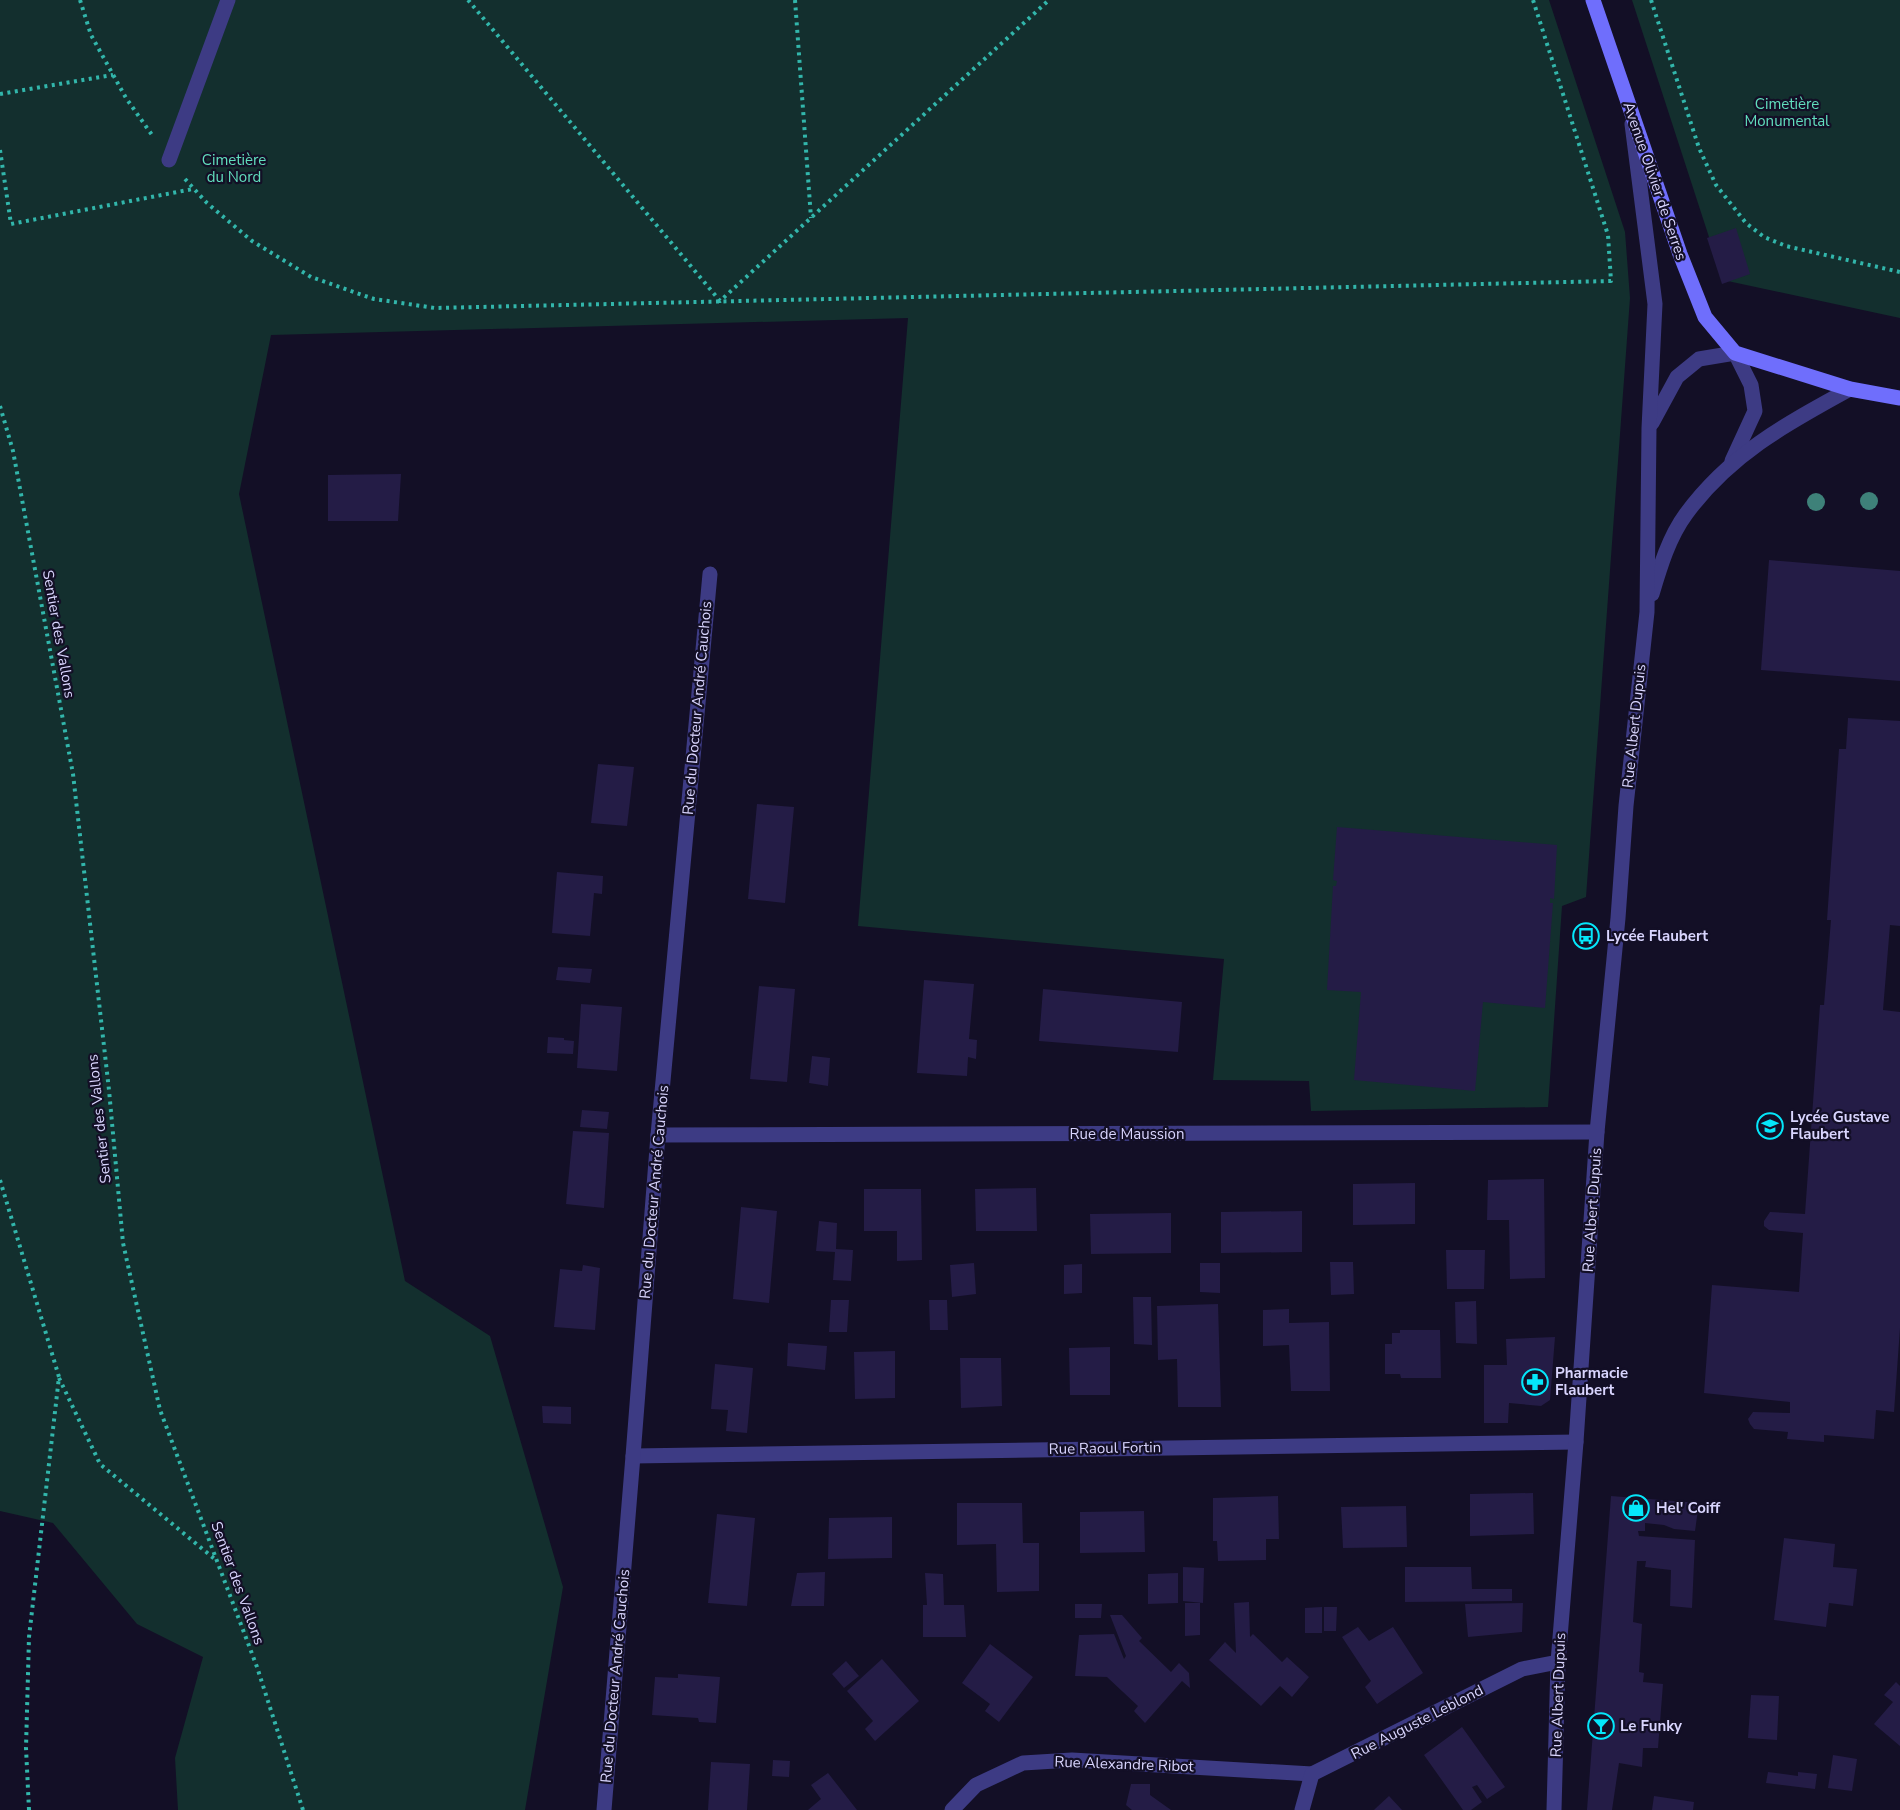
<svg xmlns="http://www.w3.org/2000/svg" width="1900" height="1810" font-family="'Nunito Sans',sans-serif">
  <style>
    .green { fill: #132f2e }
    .building { fill: #241c46 }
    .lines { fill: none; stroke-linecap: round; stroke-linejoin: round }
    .path { stroke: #32b6ab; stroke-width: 4; stroke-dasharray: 3 4.5; stroke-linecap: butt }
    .lane { stroke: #3d3b84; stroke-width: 15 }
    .street { stroke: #3d3b84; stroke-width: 15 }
    .secondary { stroke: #6f6efc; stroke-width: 15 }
    .tree { fill: #3e8179 }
    .labels { text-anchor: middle; stroke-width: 4.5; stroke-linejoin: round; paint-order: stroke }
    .park-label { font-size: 15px; fill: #61debd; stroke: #130f26 }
    .street-label { font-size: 15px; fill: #d9d5fe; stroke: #130f26 }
    .poi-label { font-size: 15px; font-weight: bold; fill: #d9d5fe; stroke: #130f26; text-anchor: start }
  </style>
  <rect width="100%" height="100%" fill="#130f26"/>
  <!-- green -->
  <g class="green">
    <polygon points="0,0 1549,0 1625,232 1630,298 1586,897 1562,906 1548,1107 1311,1111 1309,1081 1213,1080 1224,959 858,926 908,318 271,335 239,494 405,1281 490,1336 563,1587 525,1810 178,1810 175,1758 203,1657 137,1624 53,1523 0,1511"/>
    <polygon points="1632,0 1900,0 1900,318 1723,280"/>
  </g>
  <!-- building -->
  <g class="building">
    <polygon points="1736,228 1750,274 1722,284 1707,238"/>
    <polygon points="401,474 398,521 328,521 328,475"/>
    <polygon points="1769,560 1900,571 1900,681 1761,670"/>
    <polygon points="1848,718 1900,721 1900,926 1890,925 1883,1010 1900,1012 1900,1328 1894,1412 1876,1410 1874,1439 1824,1435 1824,1442 1787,1439 1788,1432 1754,1429 1750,1424 1748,1419 1753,1412 1790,1413 1790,1402 1704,1393 1712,1285 1799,1292 1803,1233 1769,1230 1764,1226 1764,1221 1770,1212 1805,1214 1820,1005 1824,1005 1831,920 1827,920 1839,749 1846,749"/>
    <polygon points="598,764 634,767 627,826 591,823"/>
    <polygon points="757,804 794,807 785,903 748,899"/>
    <polygon points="1337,827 1557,845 1554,899 1550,898 1550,903 1553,903 1545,1008 1483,1002 1475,1091 1354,1080 1361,992 1327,990 1333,886 1336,886 1337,881 1333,880"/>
    <polygon points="557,872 603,876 602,894 594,893 590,936 552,933"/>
    <polygon points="558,967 592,969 590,983 556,980"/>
    <polygon points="924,980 974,984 969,1039 977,1040 976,1059 968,1057 967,1076 917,1073"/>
    <polygon points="759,986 795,989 787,1082 750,1079"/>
    <polygon points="1043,989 1182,1002 1178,1052 1039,1041"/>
    <polygon points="581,1004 622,1007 617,1071 577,1068"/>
    <polygon points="548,1037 564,1038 564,1040 574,1041 573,1054 547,1053"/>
    <polygon points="812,1056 830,1058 828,1086 809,1083"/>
    <polygon points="582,1110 609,1112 607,1129 580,1127"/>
    <polygon points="573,1131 609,1133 604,1208 566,1204"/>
    <polygon points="1544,1179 1545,1278 1510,1279 1509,1220 1487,1220 1488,1180"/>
    <polygon points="1415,1183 1415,1224 1353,1225 1353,1184"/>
    <polygon points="1036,1188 1037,1231 976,1231 975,1189"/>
    <polygon points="864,1189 921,1189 922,1260 897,1261 897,1231 864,1231"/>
    <polygon points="741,1207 777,1211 769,1303 733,1299"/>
    <polygon points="1302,1211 1302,1252 1221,1253 1221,1212"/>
    <polygon points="1171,1213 1171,1253 1091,1254 1090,1214"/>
    <polygon points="819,1221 837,1223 836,1249 853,1250 851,1281 833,1280 835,1252 816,1251"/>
    <polygon points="1446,1250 1485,1250 1484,1289 1447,1289"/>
    <polygon points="1330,1262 1353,1262 1354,1294 1331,1295"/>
    <polygon points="974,1263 976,1294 952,1297 950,1265"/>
    <polygon points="1200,1263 1220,1263 1220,1293 1200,1292"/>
    <polygon points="1082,1264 1082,1293 1064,1294 1064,1265"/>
    <polygon points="583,1265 600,1268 595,1330 554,1327 560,1269 582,1271"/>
    <polygon points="1133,1297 1151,1297 1152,1345 1134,1344"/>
    <polygon points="831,1300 849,1300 847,1332 829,1332"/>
    <polygon points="929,1300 947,1300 948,1330 930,1330"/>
    <polygon points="1476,1301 1477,1344 1456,1343 1455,1302"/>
    <polygon points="1218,1304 1221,1407 1178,1407 1177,1359 1158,1360 1157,1306"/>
    <polygon points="1289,1309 1289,1323 1329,1322 1330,1391 1291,1391 1289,1345 1263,1346 1263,1310"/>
    <polygon points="1400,1330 1440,1330 1441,1378 1401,1378 1400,1374 1385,1374 1385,1344 1392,1344 1392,1333 1400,1333"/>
    <polygon points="1555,1337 1550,1400 1541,1406 1509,1403 1508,1423 1484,1423 1484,1365 1507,1365 1506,1339"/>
    <polygon points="788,1343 827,1346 825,1370 787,1366"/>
    <polygon points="1110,1347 1110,1395 1070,1395 1069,1348"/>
    <polygon points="895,1351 895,1398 855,1399 854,1352"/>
    <polygon points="960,1358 1001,1358 1002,1406 961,1408"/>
    <polygon points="715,1364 753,1368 747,1433 726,1431 728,1410 711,1409"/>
    <polygon points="542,1406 571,1407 571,1424 543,1423"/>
    <polygon points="1533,1493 1534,1534 1470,1536 1470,1494"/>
    <polygon points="1278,1496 1279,1539 1266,1539 1266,1560 1218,1561 1217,1541 1213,1541 1213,1498"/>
    <polygon points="1611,1496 1699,1503 1695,1531 1674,1529 1664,1525 1645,1523 1645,1531 1638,1531 1639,1536 1695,1540 1692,1608 1670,1606 1671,1570 1645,1567 1646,1561 1637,1561 1633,1622 1642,1624 1639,1672 1644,1673 1643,1682 1663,1684 1658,1748 1643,1748 1642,1767 1619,1763 1612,1810 1587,1810"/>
    <polygon points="957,1503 1022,1503 1023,1543 1039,1543 1039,1591 997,1592 996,1544 957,1545"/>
    <polygon points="1406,1506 1407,1547 1343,1548 1341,1507"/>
    <polygon points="1144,1511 1145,1552 1080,1553 1080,1512"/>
    <polygon points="717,1514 755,1518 747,1606 708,1603"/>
    <polygon points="892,1517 892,1558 828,1559 829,1518"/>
    <polygon points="1784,1538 1835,1544 1833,1567 1857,1569 1853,1606 1829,1603 1826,1627 1774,1620"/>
    <polygon points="1183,1567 1204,1568 1203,1603 1183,1601"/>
    <polygon points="1405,1567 1471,1567 1472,1589 1512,1589 1512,1601 1405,1602"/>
    <polygon points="825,1572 824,1606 791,1606 797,1573"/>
    <polygon points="925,1573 943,1574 944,1605 964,1605 966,1637 923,1637 923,1605 927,1605"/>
    <polygon points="1178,1573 1178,1603 1148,1604 1148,1574"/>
    <polygon points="1249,1602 1250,1637 1253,1634 1282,1662 1287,1657 1309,1677 1292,1697 1280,1686 1261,1706 1209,1660 1225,1642 1236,1653 1234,1603"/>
    <polygon points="1185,1603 1200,1603 1200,1635 1185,1636"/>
    <polygon points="1523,1603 1522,1632 1468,1637 1465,1604"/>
    <polygon points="1075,1604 1102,1604 1101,1618 1075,1618"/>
    <polygon points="1322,1607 1322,1633 1305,1633 1305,1608"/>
    <polygon points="1324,1607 1337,1607 1336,1631 1324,1631"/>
    <polygon points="1110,1615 1122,1615 1142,1638 1139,1641 1171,1672 1179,1663 1189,1673 1190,1688 1182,1681 1145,1723 1134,1711 1138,1706 1107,1677 1075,1676 1079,1635 1114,1634 1124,1659 1126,1656"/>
    <polygon points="1358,1627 1369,1641 1393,1627 1423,1673 1377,1704 1365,1687 1371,1681 1342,1637"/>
    <polygon points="990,1644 1033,1677 999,1722 985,1711 990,1704 962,1683"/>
    <polygon points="882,1659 919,1701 875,1741 865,1729 873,1721 847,1691"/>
    <polygon points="846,1661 859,1676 844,1688 832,1674"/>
    <polygon points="678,1674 720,1677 716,1723 699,1722 698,1718 652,1715 655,1677 678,1678"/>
    <polygon points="1896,1682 1900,1686 1900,1746 1874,1724 1893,1702 1884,1695"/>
    <polygon points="1751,1695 1779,1696 1777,1740 1748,1738"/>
    <polygon points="1462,1727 1505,1787 1487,1799 1477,1785 1472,1787 1482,1802 1471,1810 1463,1810 1424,1755"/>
    <polygon points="1833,1755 1857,1759 1852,1791 1828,1788"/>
    <polygon points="773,1760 790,1761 789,1777 772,1776"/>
    <polygon points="711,1762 750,1764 747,1810 708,1810"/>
    <polygon points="1768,1772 1798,1776 1798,1772 1817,1774 1815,1789 1766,1783"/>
    <polygon points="828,1773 857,1810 808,1810 821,1799 811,1785"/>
    <polygon points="1131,1784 1150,1784 1150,1795 1171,1810 1132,1810 1126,1805"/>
    <polygon points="1389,1796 1402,1810 1374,1810 1376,1808"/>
    <polygon points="1654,1796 1694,1802 1693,1810 1652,1810"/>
  </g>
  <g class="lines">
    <!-- path -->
    <g class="path">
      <polyline points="80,0 91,35 126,98 152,135"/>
      <polyline points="468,0 720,301 1049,0"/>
      <polyline points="795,0 811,218"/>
      <polyline points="1651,0 1699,148 1716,185 1746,223 1764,237 1786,246 1900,272"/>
      <polyline points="0,94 113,75"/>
      <polyline points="0,150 11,224 193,189"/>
      <polyline points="185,179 207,203 252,241 311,277 374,299 435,308 1611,281 1608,235 1533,0"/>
      <polyline points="0,406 13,451 73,774 109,1090 123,1243 160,1410 257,1667 303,1810"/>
      <polyline points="0,1180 59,1377 29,1637 26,1748 29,1810"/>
      <polyline points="59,1378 100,1464 217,1561"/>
    </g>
    <!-- lane -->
    <polyline class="lane" points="169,160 228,0"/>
    <!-- street -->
    <g class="street">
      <polyline points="1652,423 1677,377 1699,359 1735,353 1751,385 1755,411 1732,461"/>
      <path d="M 1652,594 C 1660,567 1669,537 1686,514 C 1730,454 1786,424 1850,389"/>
      <polyline points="658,1135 1597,1132"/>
      <polyline points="633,1456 1576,1442"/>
      <polyline points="604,1810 633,1456 658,1135 710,574"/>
      <polyline points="952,1810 976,1785 1023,1763 1072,1760 1312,1774"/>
      <polyline points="1302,1810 1312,1774 1522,1669 1558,1662"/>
      <polyline points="1554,1810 1558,1662 1576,1442 1597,1132 1618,918 1626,806 1647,612 1649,428 1655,304 1632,124"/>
    </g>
    <!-- secondary -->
    <polyline class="secondary" points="1593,0 1680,254 1705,317 1735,353 1850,389 1900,398"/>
  </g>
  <!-- trees -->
  <g class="tree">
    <circle cx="1869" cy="501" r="9"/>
    <circle cx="1816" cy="502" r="9"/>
  </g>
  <!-- icons -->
  <defs>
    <g id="bus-ring" transform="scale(1.35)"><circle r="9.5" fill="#130f26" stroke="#05e6fa" stroke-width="1.5"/><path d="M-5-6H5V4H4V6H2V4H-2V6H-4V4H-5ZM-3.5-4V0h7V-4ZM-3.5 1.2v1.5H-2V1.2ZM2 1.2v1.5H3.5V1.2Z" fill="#05e6fa"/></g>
    <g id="school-ring" transform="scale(1.35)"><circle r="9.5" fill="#130f26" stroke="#05e6fa" stroke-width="1.5"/><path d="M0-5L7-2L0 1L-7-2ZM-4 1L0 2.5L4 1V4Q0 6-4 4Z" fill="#05e6fa"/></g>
    <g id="pharmacy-ring" transform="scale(1.35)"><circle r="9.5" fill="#130f26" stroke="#05e6fa" stroke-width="1.5"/><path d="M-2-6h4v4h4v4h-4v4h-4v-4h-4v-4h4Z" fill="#05e6fa"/></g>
    <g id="shop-ring" transform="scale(1.35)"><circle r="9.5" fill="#130f26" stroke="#05e6fa" stroke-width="1.5"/><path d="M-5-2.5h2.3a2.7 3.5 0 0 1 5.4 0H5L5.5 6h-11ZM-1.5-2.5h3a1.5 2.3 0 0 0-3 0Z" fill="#05e6fa"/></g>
    <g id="bar-ring" transform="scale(1.35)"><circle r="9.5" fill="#130f26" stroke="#05e6fa" stroke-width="1.5"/><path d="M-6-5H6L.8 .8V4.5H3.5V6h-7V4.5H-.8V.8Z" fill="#05e6fa"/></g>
  </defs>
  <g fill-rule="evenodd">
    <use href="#bus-ring" x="1586" y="936"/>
    <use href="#school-ring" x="1770" y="1126"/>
    <use href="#pharmacy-ring" x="1535" y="1382"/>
    <use href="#shop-ring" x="1636" y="1508"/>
    <use href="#bar-ring" x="1601" y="1726"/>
  </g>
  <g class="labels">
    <!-- park labels -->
    <g class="park-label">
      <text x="1787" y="109">Cimetière<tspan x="1787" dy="17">Monumental</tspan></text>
      <text x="234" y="165">Cimetière<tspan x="234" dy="17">du Nord</tspan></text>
    </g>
    <!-- street labels -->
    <g class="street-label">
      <text transform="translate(1655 181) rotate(71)" y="5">Avenue Olivier de Serres</text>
      <text transform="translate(59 634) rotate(80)" y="5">Sentier des Vallons</text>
      <text transform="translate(697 708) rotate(-85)" y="5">Rue du Docteur André Cauchois</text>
      <text transform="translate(1634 726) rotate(-84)" y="5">Rue Albert Dupuis</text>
      <text transform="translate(99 1119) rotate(-96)" y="5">Sentier des Vallons</text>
      <text x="1127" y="1139">Rue de Maussion</text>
      <text transform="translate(654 1192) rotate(-85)" y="5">Rue du Docteur André Cauchois</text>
      <text transform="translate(1592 1210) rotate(-86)" y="5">Rue Albert Dupuis</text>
      <text transform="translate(1105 1448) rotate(-1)" y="5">Rue Raoul Fortin</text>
      <text transform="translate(238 1583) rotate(70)" y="5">Sentier des Vallons</text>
      <text transform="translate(615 1676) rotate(-85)" y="5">Rue du Docteur André Cauchois</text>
      <text transform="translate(1558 1695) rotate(-88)" y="5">Rue Albert Dupuis</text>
      <text transform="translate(1417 1722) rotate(-27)" y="5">Rue Auguste Leblond</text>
      <text transform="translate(1124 1764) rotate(2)" y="5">Rue Alexandre Ribot</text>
    </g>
    <!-- poi labels -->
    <g class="poi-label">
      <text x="1606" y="941">Lycée Flaubert</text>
      <text x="1790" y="1122">Lycée Gustave<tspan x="1790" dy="17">Flaubert</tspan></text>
      <text x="1555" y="1378">Pharmacie<tspan x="1555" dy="17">Flaubert</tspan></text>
      <text x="1656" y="1513">Hel' Coiff</text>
      <text x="1620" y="1731">Le Funky</text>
    </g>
  </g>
</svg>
